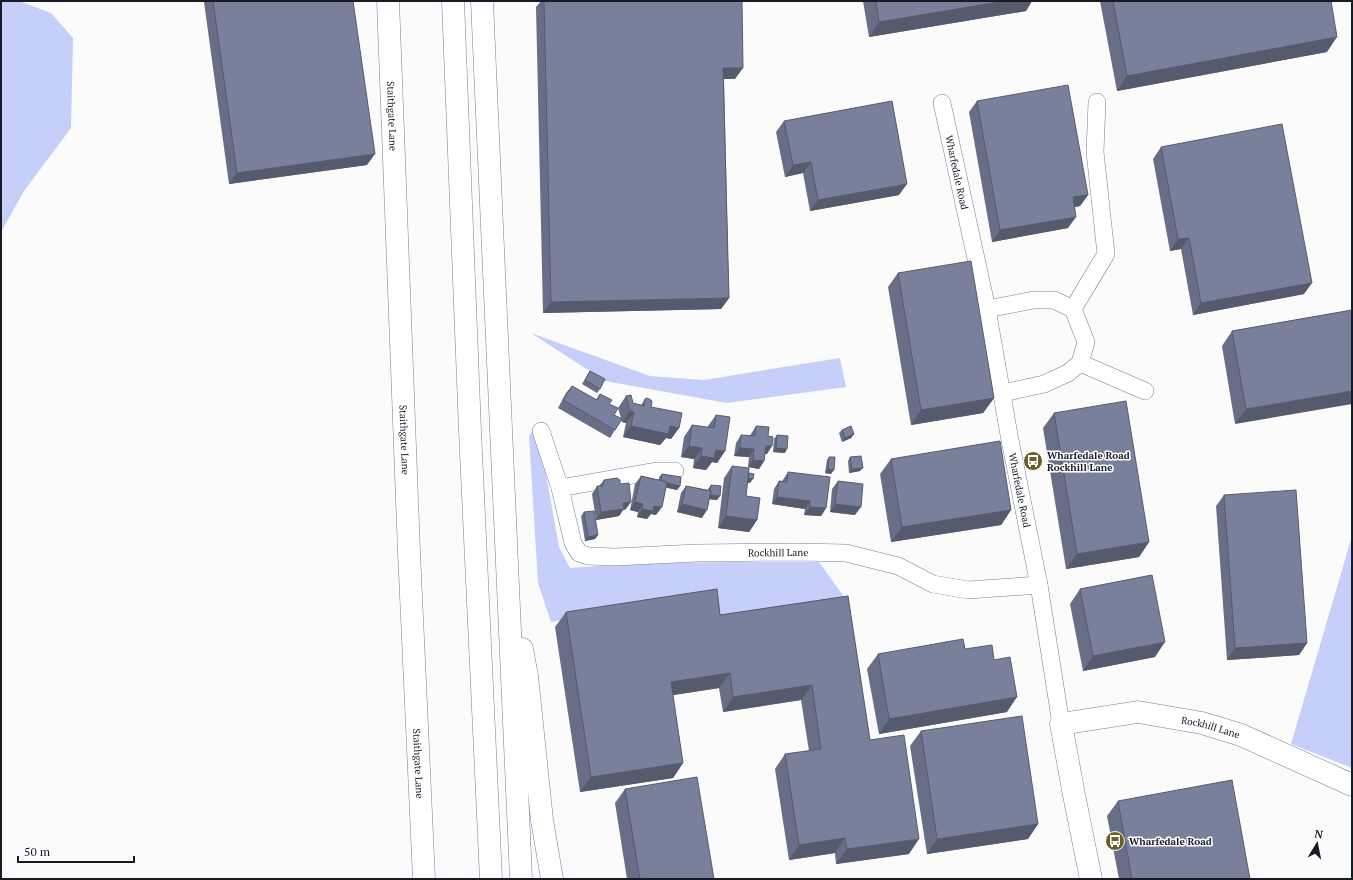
<svg xmlns="http://www.w3.org/2000/svg" width="1353" height="880" font-family="'PT Serif',serif">
  <style>
    .green { fill: #c6cff9 }
    .lines { fill: none; stroke-linecap: round; stroke-linejoin: round }
    .minor-casing { stroke: #787e9b; stroke-width: 18 }
    .tertiary-casing { stroke: #787e9b; stroke-width: 23 }
    .motorway-casing { stroke: #787e9b; stroke-width: 23 }
    .minor { stroke: #fff; stroke-width: 17 }
    .tertiary { stroke: #fff; stroke-width: 22 }
    .motorway { stroke: #fff; stroke-width: 22 }
    .wall { fill: #686e86 }
    .shaded-wall { fill: #555a6d }
    .building { fill: #79809c; stroke: #555a6d }
    .labels { text-anchor: middle; stroke-width: 3; stroke-linejoin: round; paint-order: stroke }
    .street-label { font-size: 10px; fill: #181b26; stroke: #fff }
    .poi-label { font-size: 10px; font-weight: bold; fill: #181b26; stroke: #fff; text-anchor: start }
  </style>
  <rect width="100%" height="100%" fill="#fbfbfb"/>
  <!-- green -->
  <g class="green">
    <polygon points="1,1 19,1 51,13 73,38 71,128 24,191 1,232"/>
    <polygon points="531,333 650,376 704,380 840,358 846,387 727,403 605,381"/>
    <path d="M 537,424 L 559,547 L 570,568 C 653,561 736,562 819,562 L 844,597 L 720,618 L 715,594 L 551,622 L 538,583 L 529,436 Z"/>
    <polygon points="1352,536 1352,768 1291,744"/>
  </g>
  <g class="lines">
    <!-- minor casing -->
    <g class="minor-casing">
      <g id="minor">
        <path id="s1" d="M 942,103 L 987,309 L 1009,435 L 1039,585 L 1061,724"/>
        <polyline points="987,309 1034,300 1054,300 1073,309 1086,342 1080,363 1068,373 1044,384 1003,393"/>
        <polyline points="1073,309 1106,254 1095,152 1097,102"/>
        <polyline points="1080,363 1145,391"/>
        <path id="s2" d="M 541,431 L 560,488 L 573,543 L 579,553 L 588,556 L 615,557 L 697,553 L 798,552 L 846,553 L 898,566 L 933,584 L 968,590 L 1039,585"/>
        <polyline points="560,488 656,471 675,471"/>
      </g>
    </g>
    <!-- tertiary casing -->
    <g class="tertiary-casing">
      <g id="tertiary">
        <path id="s3" d="M 388,1 L 409,552 L 424,879"/>
        <path id="s4" d="M 1091,879 L 1074,795 L 1061,724 L 1138,712 L 1202,723 L 1241,735 L 1352,785"/>
      </g>
    </g>
    <!-- motorway casing -->
    <g class="motorway-casing">
      <g id="motorway">
        <polyline points="453,1 470,431 491,879"/>
        <polyline points="482,1 521,879"/>
        <polyline points="522,649 527,676 542,820 552,879"/>
      </g>
    </g>
    <!-- minor -->
    <use href="#minor" class="minor"/>
    <!-- tertiary -->
    <use href="#tertiary" class="tertiary"/>
    <!-- motorway -->
    <use href="#motorway" class="motorway"/>
  </g>
  <!-- wall -->
  <g class="wall">
    <polygon points="204,1 353,1 367,165 229,184 204,2"/>
    <polygon points="541,1 742,1 735,79 724,79 729,298 721,309 543,313 536,7"/>
    <polygon points="863,1 1032,1 1026,11 869,37"/>
    <polygon points="1100,1 1331,1 1327,52 1117,91"/>
    <polygon points="977,101 1088,195 1080,206 1075,207 1068,228 992,242 969,112"/>
    <polygon points="784,121 899,195 810,211 803,173 785,177 776,132"/>
    <polygon points="1161,147 1304,294 1193,315 1181,249 1170,251 1153,159"/>
    <polygon points="898,273 994,398 983,413 911,425 888,287"/>
    <polygon points="1352,310 1235,424 1222,346 1232,331"/>
    <polygon points="590,371 600,389 597,393 582,384"/>
    <polygon points="572,386 596,400 600,394 609,404 614,415 621,418 618,408 626,396 633,403 641,405 645,399 651,407 679,428 671,439 666,438 660,445 623,437 626,423 622,422 621,420 610,438 558,408 566,393"/>
    <polygon points="1054,413 1149,542 1139,557 1066,569 1043,428"/>
    <polygon points="716,415 725,451 717,463 712,462 706,470 693,468 694,459 681,457 684,437 692,425 708,428 708,426"/>
    <polygon points="756,426 768,436 767,454 765,454 764,461 759,469 748,467 749,457 734,456 736,443 741,435 750,436 751,434"/>
    <polygon points="842,430 854,434 851,438 842,442 839,433"/>
    <polygon points="777,435 785,453 773,452 774,439"/>
    <polygon points="829,457 831,474 825,473 827,460"/>
    <polygon points="850,457 860,471 849,473 848,461"/>
    <polygon points="891,459 1011,510 1001,525 891,542 880,474"/>
    <polygon points="732,466 749,473 750,483 747,483 746,496 757,520 749,532 718,528 724,478"/>
    <polygon points="788,472 826,508 821,516 804,515 805,509 772,504 774,489 779,481 782,481 783,480"/>
    <polygon points="662,474 680,486 677,490 666,487 656,515 651,514 647,519 637,517 638,512 630,510 635,484 641,476 659,480 659,477"/>
    <polygon points="604,480 626,509 623,510 619,516 596,520 592,494 597,486 599,486"/>
    <polygon points="838,481 855,515 830,512 832,489"/>
    <polygon points="711,485 717,500 709,499 702,518 677,512 681,493 686,486 708,490 708,489"/>
    <polygon points="1224,495 1307,643 1299,655 1227,660 1216,506"/>
    <polygon points="584,512 598,535 595,539 585,541 581,516"/>
    <polygon points="1080,589 1155,657 1083,671 1070,604"/>
    <polygon points="848,596 870,740 909,854 836,864 835,853 789,860 775,769 785,754 809,751 801,700 723,712 719,688 673,695 683,763 673,778 580,792 555,627 566,612 720,615"/>
    <polygon points="965,649 1007,712 879,734 867,669 878,654"/>
    <polygon points="921,731 1038,824 1028,839 927,854 910,746"/>
    <polygon points="625,789 714,879 627,879 615,803"/>
    <polygon points="1118,801 1250,879 1119,879 1107,816"/>
  </g>
  <!-- shaded-wall -->
  <g class="shaded-wall">
    <polygon points="1005,1 1032,1 1026,11 869,37 879,22"/>
    <polygon points="1337,37 1327,52 1117,91 1127,76"/>
    <polygon points="723,68 743,68 735,79 715,79"/>
    <polygon points="375,154 367,165 229,184 237,173"/>
    <polygon points="811,162 803,173 785,177 793,165"/>
    <polygon points="907,184 899,195 810,211 818,200"/>
    <polygon points="1088,195 1080,206 1065,209 1073,197"/>
    <polygon points="1076,217 1068,228 992,242 1000,230"/>
    <polygon points="1189,238 1181,249 1170,251 1178,239"/>
    <polygon points="1312,283 1304,294 1193,315 1201,303"/>
    <polygon points="729,298 721,309 543,313 551,302"/>
    <polygon points="1352,391 1352,404 1235,424 1246,409"/>
    <polygon points="994,398 983,413 911,425 921,410"/>
    <polygon points="630,411 634,412 626,423 622,422"/>
    <polygon points="631,426 670,426 679,428 671,439 666,438 660,445 623,437"/>
    <polygon points="854,434 851,438 842,442 845,438"/>
    <polygon points="689,446 702,448 694,459 681,457"/>
    <polygon points="766,446 772,446 767,454 761,453"/>
    <polygon points="740,448 754,449 749,457 734,456"/>
    <polygon points="776,448 787,449 785,453 773,452"/>
    <polygon points="716,450 725,451 717,463 712,462 706,470 693,468 701,456"/>
    <polygon points="753,460 764,461 759,469 748,467"/>
    <polygon points="863,468 860,471 849,473 852,469"/>
    <polygon points="828,469 834,470 831,474 825,473"/>
    <polygon points="745,478 753,479 750,483 743,482"/>
    <polygon points="660,482 680,486 677,490 658,486"/>
    <polygon points="709,495 720,496 717,500 707,499"/>
    <polygon points="777,497 810,501 805,509 772,504"/>
    <polygon points="631,502 626,509 623,510 619,516 596,520 601,512 623,503"/>
    <polygon points="635,502 643,504 638,512 630,510"/>
    <polygon points="682,504 707,510 702,518 677,512"/>
    <polygon points="835,504 861,507 855,515 830,512"/>
    <polygon points="654,506 662,507 656,515 651,514 647,519 637,517 642,509"/>
    <polygon points="810,507 826,508 821,516 804,515"/>
    <polygon points="1011,510 1001,525 891,542 902,527"/>
    <polygon points="726,516 757,520 749,532 718,528"/>
    <polygon points="598,535 595,539 585,541 588,537"/>
    <polygon points="1149,542 1139,557 1066,569 1077,554"/>
    <polygon points="1165,642 1155,657 1083,671 1093,656"/>
    <polygon points="1307,643 1299,655 1227,660 1235,648"/>
    <polygon points="730,673 719,688 661,697 671,682"/>
    <polygon points="812,685 801,700 723,712 733,697"/>
    <polygon points="1017,697 1007,712 879,734 889,719"/>
    <polygon points="683,763 673,778 580,792 591,777"/>
    <polygon points="1038,824 1028,839 927,854 937,839"/>
    <polygon points="845,838 835,853 789,860 799,845"/>
    <polygon points="919,839 909,854 836,864 847,849"/>
  </g>
  <!-- building -->
  <g class="building">
    <polygon points="213,1 353,1 375,154 237,173"/>
    <polygon points="544,1 742,1 743,68 723,68 729,298 551,302"/>
    <polygon points="876,1 1005,1 879,22"/>
    <polygon points="1113,1 1331,1 1337,37 1127,76"/>
    <polygon points="1068,85 1088,195 1073,197 1076,217 1000,230 977,101"/>
    <polygon points="892,101 907,184 818,200 811,162 793,165 784,121"/>
    <polygon points="1282,124 1312,283 1201,303 1189,238 1178,239 1161,147"/>
    <polygon points="971,261 994,398 921,410 898,273"/>
    <polygon points="1352,310 1352,391 1246,409 1232,331"/>
    <polygon points="590,371 605,379 600,389 585,380"/>
    <polygon points="572,386 597,400 600,394 612,400 609,404 618,408 614,415 622,419 615,430 563,400"/>
    <polygon points="631,395 633,403 644,406 645,399 647,398 651,400 652,402 651,407 682,413 679,428 670,426 668,434 631,426 634,412 630,411 626,396"/>
    <polygon points="1126,401 1149,542 1077,554 1054,413"/>
    <polygon points="716,415 730,417 725,451 716,450 714,458 701,456 702,448 689,446 692,425 714,428"/>
    <polygon points="756,426 769,427 768,436 773,437 772,446 766,446 764,461 753,460 754,449 740,448 741,435 755,436"/>
    <polygon points="851,426 854,434 845,438 842,430"/>
    <polygon points="777,435 788,436 787,449 776,448"/>
    <polygon points="1000,441 1011,510 902,527 891,459"/>
    <polygon points="861,456 863,468 852,469 850,457"/>
    <polygon points="829,457 835,457 834,470 828,469"/>
    <polygon points="732,466 749,468 746,496 760,498 757,520 726,516"/>
    <polygon points="788,472 830,477 826,508 810,507 810,501 777,497 779,481 787,482"/>
    <polygon points="749,473 754,474 753,479 748,478"/>
    <polygon points="662,474 681,477 680,486 667,483 667,482 661,481"/>
    <polygon points="641,476 667,482 662,507 654,506 653,511 642,509 643,504 635,502"/>
    <polygon points="617,478 620,480 620,484 629,483 631,502 623,503 624,509 601,512 597,486 603,486 604,480"/>
    <polygon points="838,481 863,484 861,507 835,504"/>
    <polygon points="711,485 721,486 720,496 710,495 711,491 710,491"/>
    <polygon points="686,486 711,491 707,510 682,504"/>
    <polygon points="1296,490 1307,643 1235,648 1224,495"/>
    <polygon points="594,511 598,535 588,537 584,512"/>
    <polygon points="1152,575 1165,642 1093,656 1080,589"/>
    <polygon points="717,589 720,615 848,596 870,740 904,735 919,839 847,849 845,838 799,845 785,754 821,749 812,685 733,697 730,673 671,682 683,763 591,777 566,612"/>
    <polygon points="963,639 965,649 992,645 994,660 1010,657 1017,697 889,719 878,654"/>
    <polygon points="1022,716 1038,824 937,839 921,731"/>
    <polygon points="697,777 714,879 640,879 625,789"/>
    <polygon points="1232,780 1250,879 1132,879 1118,801"/>
  </g>
  <!-- icons -->
  <defs>
    <g id="bus-disc" transform="scale(1)"><circle r="9.5" fill="#6a5e2b" stroke="#fff"/><path d="M-5-6H5V4H4V6H2V4H-2V6H-4V4H-5ZM-3.5-4V0h7V-4ZM-3.5 1.2v1.5H-2V1.2ZM2 1.2v1.5H3.5V1.2Z" fill="#fff"/></g>
  </defs>
  <g fill-rule="evenodd">
    <use href="#bus-disc" x="1033" y="461"/>
    <use href="#bus-disc" x="1115" y="841"/>
  </g>
  <g class="labels">
    <!-- street labels -->
    <g class="street-label">
      <text dy="4" stroke="none"><textPath href="#s3" startOffset="115">Staithgate Lane</textPath></text>
      <text dy="4" stroke="none"><textPath href="#s1" startOffset="71">Wharfedale Road</textPath></text>
      <text dy="4" stroke="none"><textPath href="#s3" startOffset="439">Staithgate Lane</textPath></text>
      <text dy="4" stroke="none"><textPath href="#s1" startOffset="395">Wharfedale Road</textPath></text>
      <text dy="4" stroke="none"><textPath href="#s2" startOffset="328">Rockhill Lane</textPath></text>
      <text dy="4" stroke="none"><textPath href="#s4" startOffset="310">Rockhill Lane</textPath></text>
      <text dy="4" stroke="none"><textPath href="#s3" startOffset="763">Staithgate Lane</textPath></text>
    </g>
    <!-- poi labels -->
    <g class="poi-label">
      <text x="1047" y="459">Wharfedale Road<tspan x="1047" dy="12">Rockhill Lane</tspan></text>
      <text x="1129" y="845">Wharfedale Road</text>
    </g>
  </g>
  <!-- border -->
  <rect width="1353" height="880" fill="none" stroke="#181b26" stroke-width="4"/>
  <!-- north arrow -->
  <g transform="translate(1317 844) rotate(10)" stroke="#ffffff" stroke-width="3" paint-order="stroke">
  <path d="M0-3L7 15L0 10L-7 15Z" fill="#181b26"/>
  <text y="-6" font-size="11" font-weight="bold" text-anchor="middle" fill="#181b26">N</text>
  </g>
  <!-- scale -->
  <path d="M18 856v6h116v-6" fill="none" stroke="#181b26" stroke-width="2"/>
  <text x="24" y="856" font-size="12" fill="#181b26" stroke="#ffffff" stroke-width="3" paint-order="stroke">50 m</text>
</svg>
